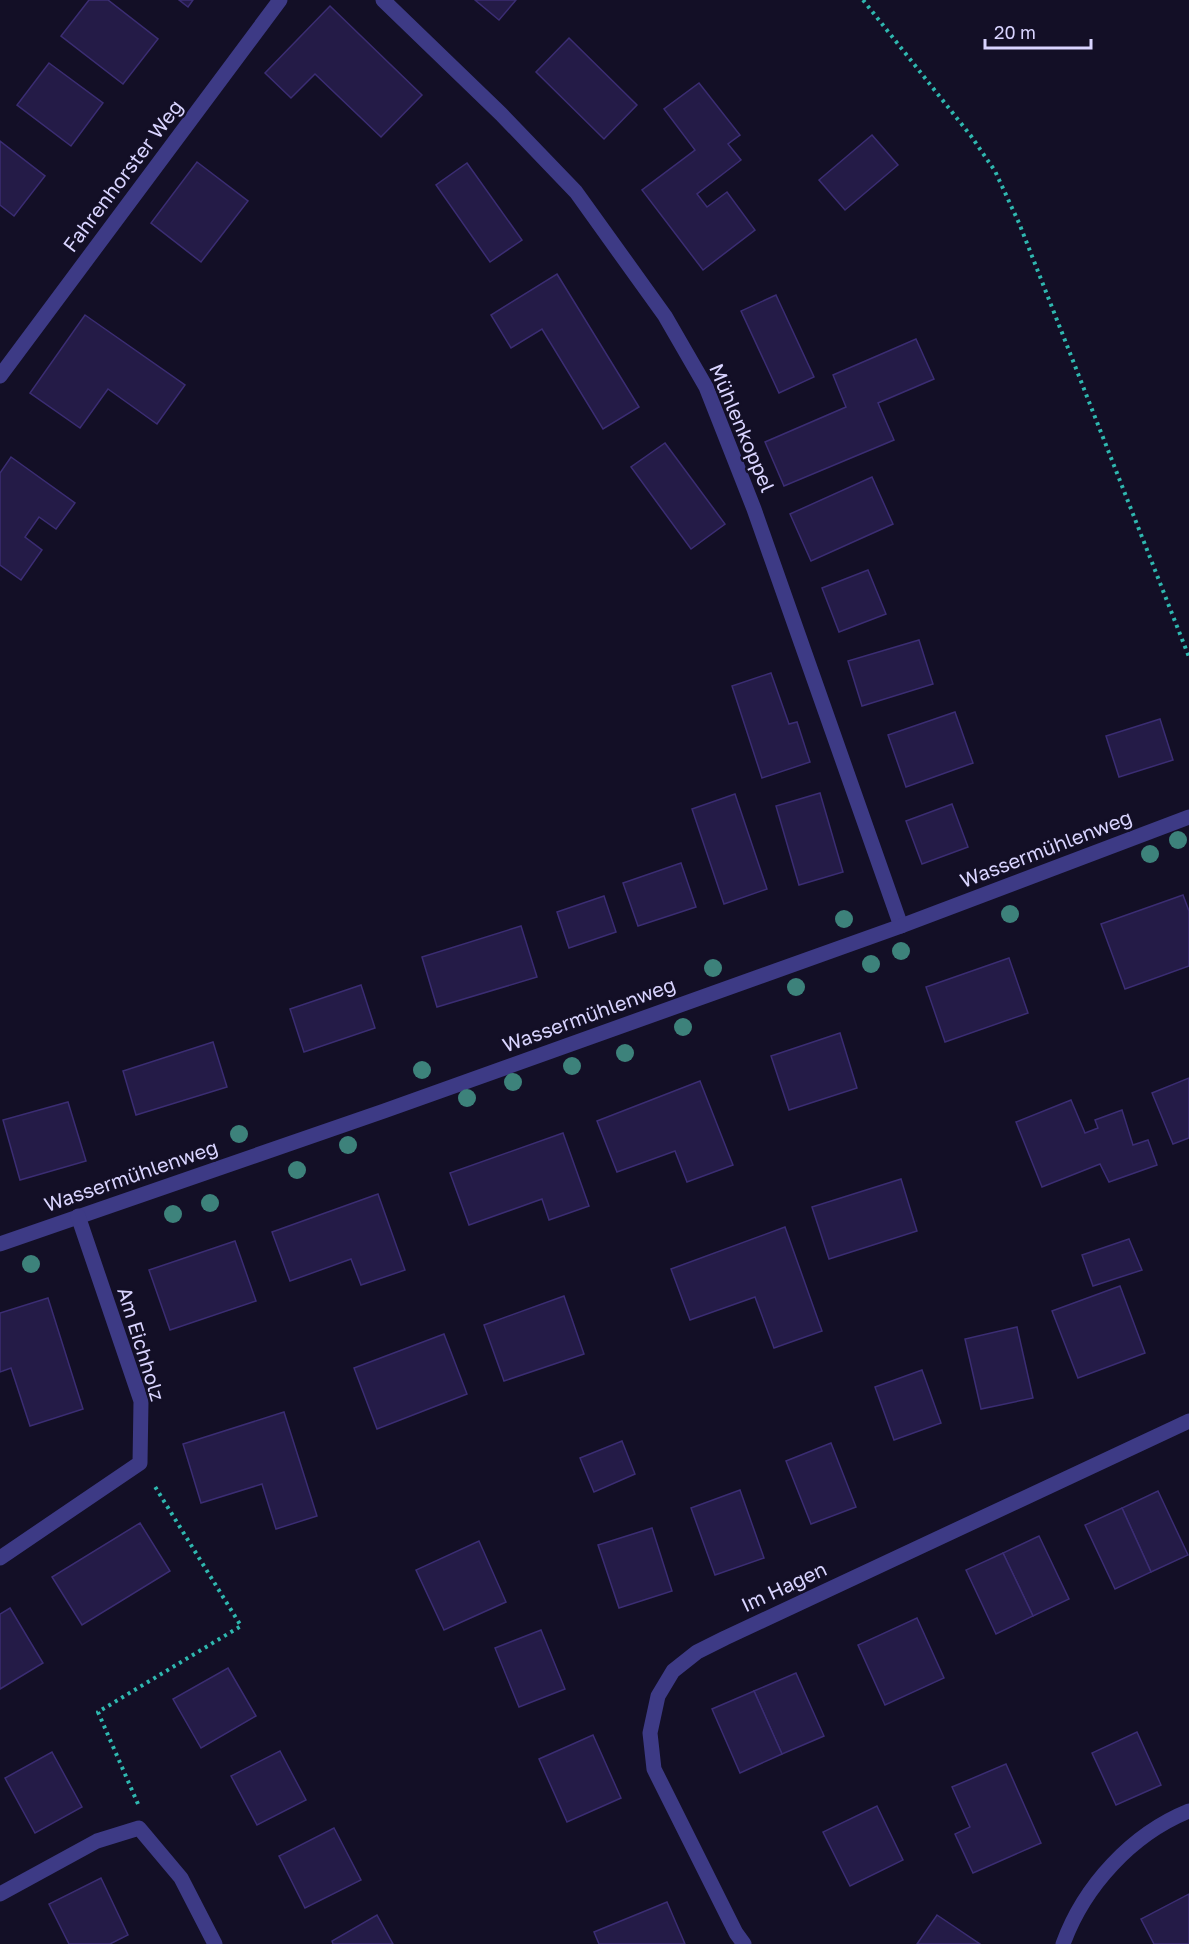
<svg xmlns="http://www.w3.org/2000/svg" width="1189" height="1944" font-family="'Golos Text',sans-serif">
  <style>
    .building { fill: #241b47; stroke: #3b2d73; stroke-width: 1.5 }
    .lines { fill: none; stroke-linecap: round; stroke-linejoin: round }
    .path { stroke: #2fb8b0; stroke-width: 4; stroke-dasharray: 3 4.5; stroke-linecap: butt }
    .minor { stroke: #3d3a85; stroke-width: 15 }
    .tree { fill: #3d827b }
    .labels { text-anchor: middle; stroke-width: 5; stroke-linejoin: round; paint-order: stroke }
    .street-label { font-size: 20px; fill: #d9d4ff; stroke: #130f26 }
  </style>
  <rect width="100%" height="100%" fill="#130f26"/>
  <!-- building -->
  <g class="building">
    <polygon points="89,0 108,0 158,39 123,84 61,36"/>
    <polygon points="179,0 193,0 188,7"/>
    <polygon points="475,0 516,0 499,20"/>
    <polygon points="330,6 422,95 381,137 315,74 291,98 265,73"/>
    <polygon points="569,38 637,105 604,139 536,72"/>
    <polygon points="49,63 103,103 71,146 17,105"/>
    <polygon points="699,83 740,135 728,144 741,160 697,194 707,207 727,192 755,230 703,270 642,190 695,150 664,109"/>
    <polygon points="872,135 898,165 845,210 819,180"/>
    <polygon points="0,141 45,176 14,216 0,205"/>
    <polygon points="197,162 248,201 201,262 151,223"/>
    <polygon points="467,163 522,240 490,262 436,185"/>
    <polygon points="557,274 639,407 603,429 542,329 511,348 491,315"/>
    <polygon points="776,295 814,377 779,393 741,311"/>
    <polygon points="85,315 185,385 157,424 108,389 80,428 30,393"/>
    <polygon points="916,339 934,379 878,403 894,440 784,486 765,442 846,407 833,375"/>
    <polygon points="665,443 725,524 691,549 631,467"/>
    <polygon points="11,457 75,503 56,529 39,517 25,537 42,550 21,580 0,565 0,473"/>
    <polygon points="872,477 893,524 811,561 790,514"/>
    <polygon points="868,570 886,614 839,632 822,588"/>
    <polygon points="919,640 933,684 862,706 848,661"/>
    <polygon points="771,673 789,724 797,722 810,762 762,778 732,686"/>
    <polygon points="955,712 973,763 906,787 888,735"/>
    <polygon points="1160,719 1173,760 1119,777 1106,736"/>
    <polygon points="820,793 843,872 799,885 776,806"/>
    <polygon points="735,794 767,889 724,904 692,809"/>
    <polygon points="952,804 968,847 922,864 906,821"/>
    <polygon points="681,863 696,907 638,926 623,883"/>
    <polygon points="1183,895 1189,911 1189,966 1125,989 1101,924"/>
    <polygon points="604,896 616,932 569,948 557,912"/>
    <polygon points="521,926 537,977 437,1007 422,957"/>
    <polygon points="1009,958 1028,1013 945,1042 926,987"/>
    <polygon points="361,985 375,1028 304,1052 290,1009"/>
    <polygon points="840,1033 857,1088 789,1110 771,1056"/>
    <polygon points="213,1042 227,1087 136,1115 123,1071"/>
    <polygon points="1189,1078 1189,1138 1173,1144 1152,1093"/>
    <polygon points="700,1081 733,1165 687,1182 675,1151 617,1172 597,1121"/>
    <polygon points="1071,1100 1085,1133 1098,1128 1095,1120 1122,1110 1133,1145 1148,1140 1157,1165 1109,1182 1100,1164 1042,1187 1016,1122"/>
    <polygon points="68,1102 86,1161 20,1180 3,1120"/>
    <polygon points="563,1133 589,1206 549,1220 542,1199 469,1225 450,1173"/>
    <polygon points="901,1179 917,1231 829,1259 812,1207"/>
    <polygon points="378,1194 405,1270 361,1285 351,1259 290,1281 272,1232"/>
    <polygon points="785,1227 822,1331 774,1348 755,1297 690,1320 671,1269"/>
    <polygon points="1129,1239 1142,1270 1093,1286 1082,1255"/>
    <polygon points="235,1241 256,1301 170,1330 149,1270"/>
    <polygon points="1120,1286 1145,1353 1078,1378 1052,1311"/>
    <polygon points="564,1296 584,1354 504,1381 484,1325"/>
    <polygon points="48,1298 83,1409 30,1426 11,1368 0,1372 0,1313"/>
    <polygon points="1017,1327 1033,1398 981,1409 965,1339"/>
    <polygon points="444,1334 467,1394 377,1429 354,1368"/>
    <polygon points="922,1370 941,1423 894,1440 875,1387"/>
    <polygon points="284,1412 317,1516 276,1529 262,1484 201,1503 183,1444"/>
    <polygon points="622,1441 635,1474 594,1492 580,1458"/>
    <polygon points="831,1443 856,1507 811,1524 786,1461"/>
    <polygon points="740,1490 764,1558 715,1575 691,1508"/>
    <polygon points="1158,1491 1188,1555 1151,1572 1122,1508"/>
    <polygon points="1122,1508 1151,1572 1115,1589 1085,1525"/>
    <polygon points="140,1523 170,1571 82,1625 52,1577"/>
    <polygon points="652,1528 672,1591 619,1608 598,1545"/>
    <polygon points="1039,1536 1069,1599 1033,1616 1003,1553"/>
    <polygon points="479,1541 506,1602 444,1630 416,1570"/>
    <polygon points="1003,1553 1033,1616 996,1634 966,1570"/>
    <polygon points="10,1608 43,1663 0,1689 0,1614"/>
    <polygon points="917,1618 944,1678 885,1705 858,1645"/>
    <polygon points="541,1630 565,1689 519,1707 495,1648"/>
    <polygon points="228,1668 256,1716 201,1748 173,1699"/>
    <polygon points="796,1673 824,1736 782,1754 754,1691"/>
    <polygon points="754,1691 782,1754 740,1773 712,1709"/>
    <polygon points="1137,1732 1161,1785 1116,1805 1092,1753"/>
    <polygon points="593,1735 621,1798 567,1822 539,1759"/>
    <polygon points="280,1751 306,1800 257,1825 231,1776"/>
    <polygon points="52,1752 82,1807 35,1833 5,1778"/>
    <polygon points="1006,1764 1041,1843 973,1873 955,1834 970,1827 952,1787"/>
    <polygon points="877,1806 903,1860 850,1886 823,1832"/>
    <polygon points="334,1828 361,1880 305,1908 279,1856"/>
    <polygon points="101,1878 128,1935 110,1944 69,1944 49,1904"/>
    <polygon points="1189,1894 1189,1944 1154,1944 1141,1919"/>
    <polygon points="667,1902 685,1944 599,1944 594,1932"/>
    <polygon points="377,1915 393,1944 333,1944 332,1941"/>
    <polygon points="937,1915 980,1944 917,1944"/>
  </g>
  <g class="lines">
    <!-- path -->
    <g class="path">
      <polyline points="863,0 971,136 995,171 1019,223 1189,657"/>
      <polyline points="138,1804 98,1712 241,1626 154,1485"/>
    </g>
    <!-- minor -->
    <g class="minor">
      <polyline points="383,0 501,114 576,192 665,316 706,387 754,509 901,926"/>
      <polyline points="0,376 280,0"/>
      <polyline points="0,1244 384,1111 901,926 1189,817"/>
      <polyline points="0,1558 140,1463 141,1401 78,1216"/>
      <polyline points="0,1894 97,1841 139,1828 181,1878 215,1944"/>
      <polyline points="744,1944 736,1933 654,1769 650,1733 658,1696 673,1671 697,1652 725,1638 1189,1421"/>
      <path d="M 1063,1944 C 1084,1886 1132,1834 1189,1811"/>
    </g>
  </g>
  <!-- trees -->
  <g class="tree">
    <circle cx="1178" cy="840" r="9"/>
    <circle cx="1150" cy="854" r="9"/>
    <circle cx="1010" cy="914" r="9"/>
    <circle cx="844" cy="919" r="9"/>
    <circle cx="901" cy="951" r="9"/>
    <circle cx="871" cy="964" r="9"/>
    <circle cx="713" cy="968" r="9"/>
    <circle cx="796" cy="987" r="9"/>
    <circle cx="683" cy="1027" r="9"/>
    <circle cx="625" cy="1053" r="9"/>
    <circle cx="572" cy="1066" r="9"/>
    <circle cx="422" cy="1070" r="9"/>
    <circle cx="513" cy="1082" r="9"/>
    <circle cx="467" cy="1098" r="9"/>
    <circle cx="239" cy="1134" r="9"/>
    <circle cx="348" cy="1145" r="9"/>
    <circle cx="297" cy="1170" r="9"/>
    <circle cx="210" cy="1203" r="9"/>
    <circle cx="173" cy="1214" r="9"/>
    <circle cx="31" cy="1264" r="9"/>
  </g>
  <g class="labels">
    <!-- street labels -->
    <g class="street-label">
      <text transform="translate(123 176) rotate(-53)" y="7">Fahrenhorster Weg</text>
      <text transform="translate(742 428) rotate(67)" y="7">Mühlenkoppel</text>
      <text transform="translate(1046 849) rotate(-21)" y="7">Wassermühlenweg</text>
      <text transform="translate(589 1015) rotate(-20)" y="7">Wassermühlenweg</text>
      <text transform="translate(131 1176) rotate(-19)" y="7">Wassermühlenweg</text>
      <text transform="translate(141 1344) rotate(73)" y="7">Am Eichholz</text>
      <text transform="translate(784 1587) rotate(-25)" y="7">Im Hagen</text>
    </g>
  </g>
  <!-- scale -->
  <path d="M985 39v9h106v-9" fill="none" stroke="#d9d4ff" stroke-width="3"/>
  <text x="994" y="39" font-size="18" fill="#d9d4ff" stroke="#130f26" stroke-width="4.5" paint-order="stroke">20 m</text>
</svg>
